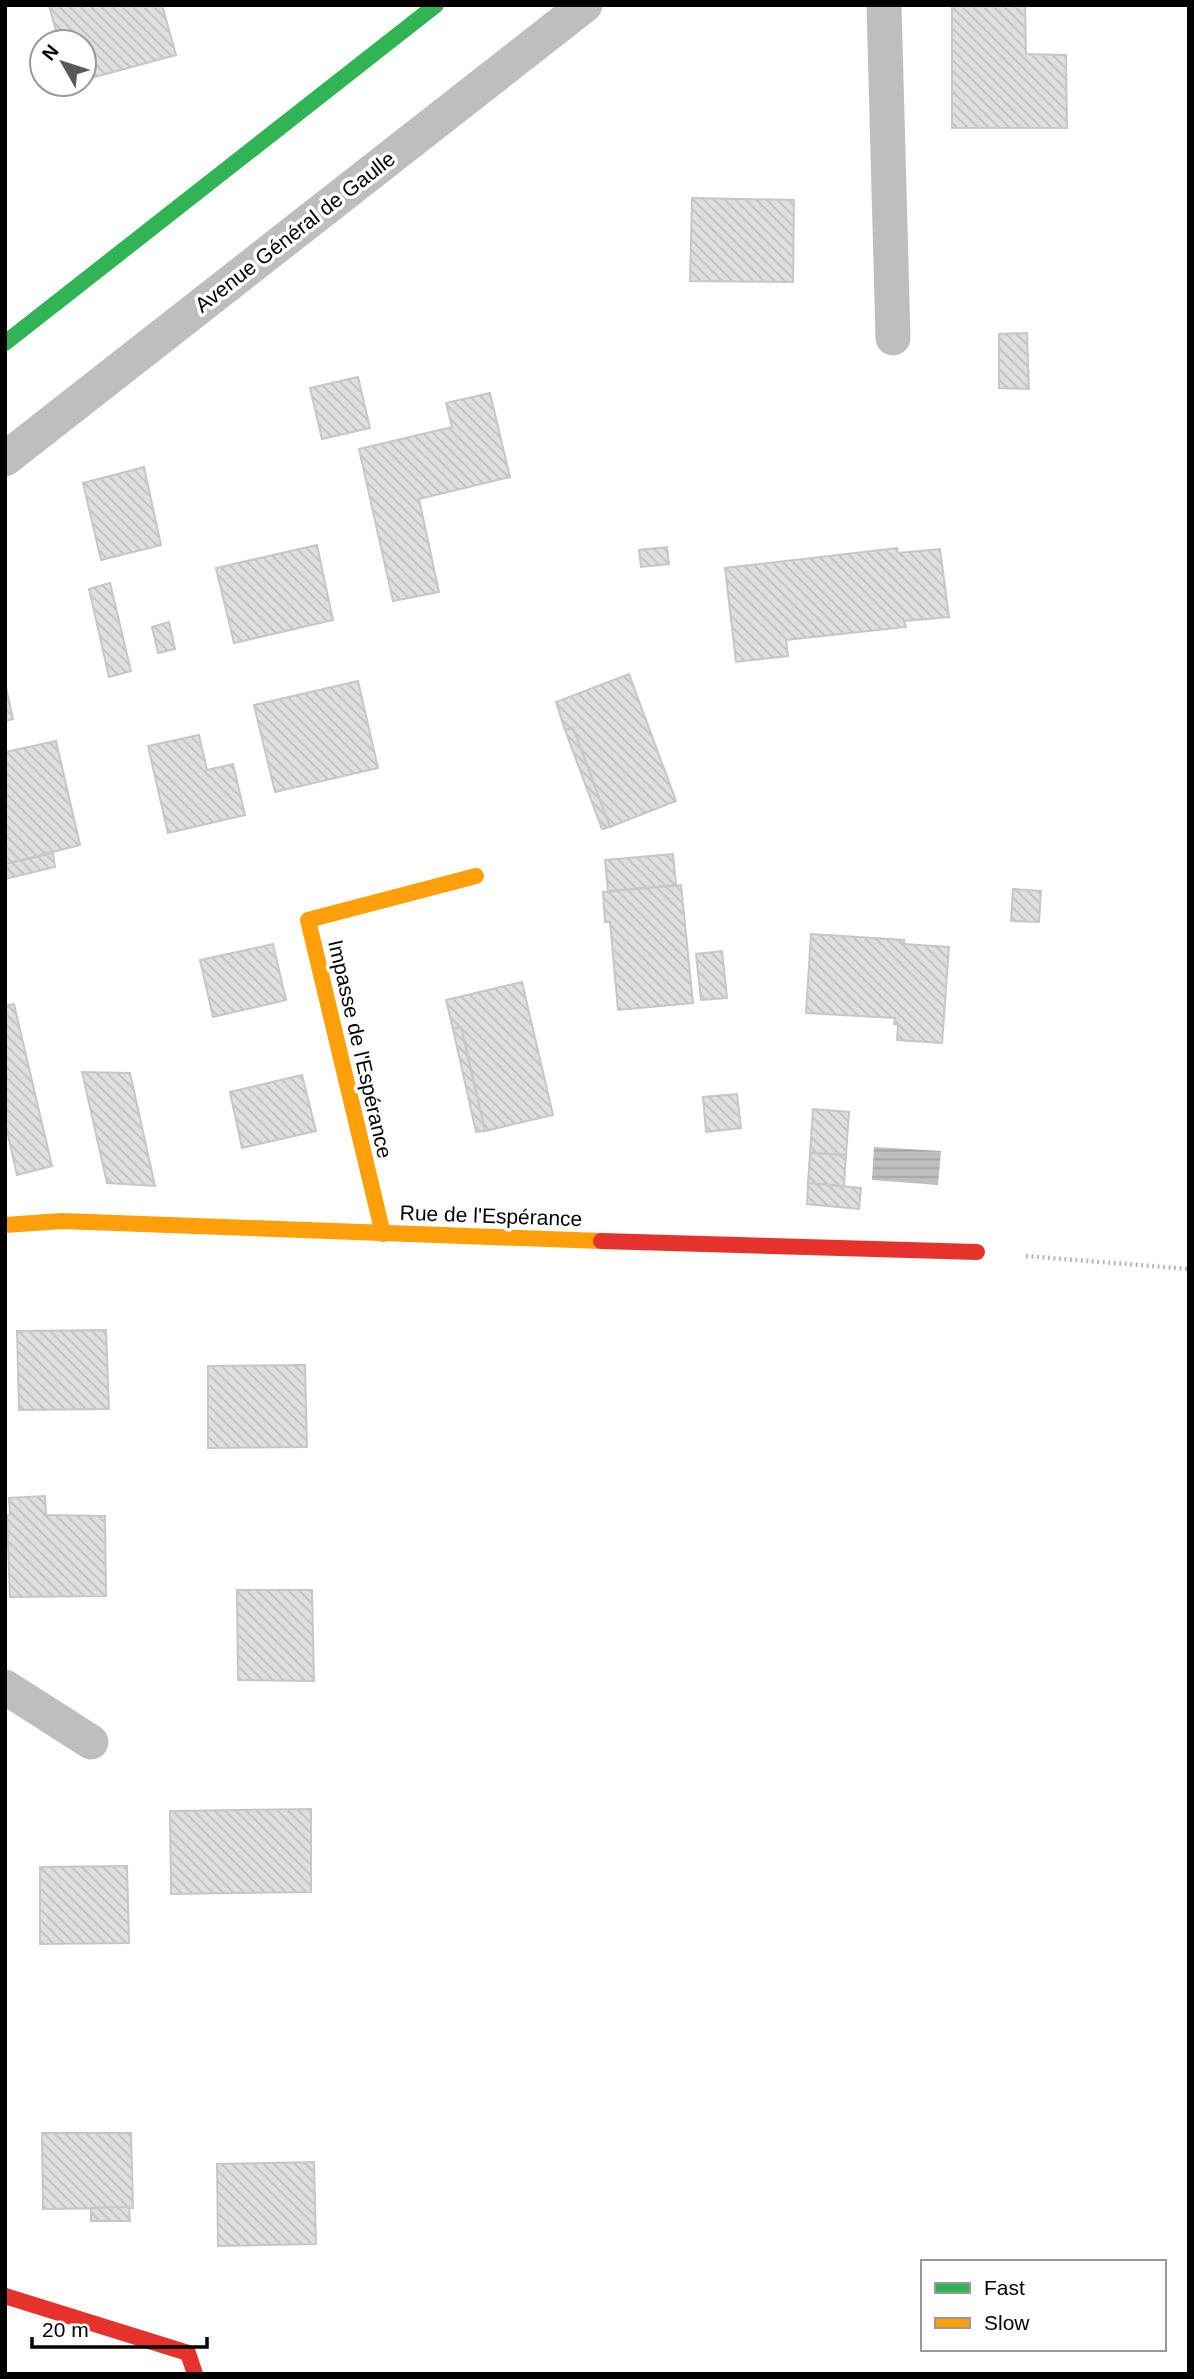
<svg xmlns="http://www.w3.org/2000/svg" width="1194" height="2379" font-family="Helvetica,sans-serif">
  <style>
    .water { fill: url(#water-rules) }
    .building { fill: url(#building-back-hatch); stroke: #c7c7c7; stroke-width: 2 }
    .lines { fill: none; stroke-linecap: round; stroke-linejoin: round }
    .path { stroke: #b9b9b9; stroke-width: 4.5; stroke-dasharray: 2 3.5; stroke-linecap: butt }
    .lane { stroke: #bebebe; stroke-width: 35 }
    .fast { stroke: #30b455; stroke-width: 16 }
    .slow { stroke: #ff9f0a; stroke-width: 16 }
    .jam { stroke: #e5322d; stroke-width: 16 }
    .labels { text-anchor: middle; stroke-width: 7; stroke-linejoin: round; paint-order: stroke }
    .street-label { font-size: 21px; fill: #000; stroke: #fff }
  </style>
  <defs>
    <pattern id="water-rules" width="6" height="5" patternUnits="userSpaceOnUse" patternTransform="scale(1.75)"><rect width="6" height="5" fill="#bfbfbf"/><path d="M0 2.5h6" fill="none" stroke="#a2a2a2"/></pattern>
    <pattern id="building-back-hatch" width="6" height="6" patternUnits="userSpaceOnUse" patternTransform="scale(1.75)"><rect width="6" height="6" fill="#dfdfdf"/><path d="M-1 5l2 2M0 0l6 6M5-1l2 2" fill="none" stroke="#bebebe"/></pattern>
  </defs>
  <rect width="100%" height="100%" fill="#fff"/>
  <!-- water -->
  <polygon class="water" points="874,1147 941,1151 938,1185 872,1180"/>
  <!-- building -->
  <g class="building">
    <polygon points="49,5 162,5 176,55 84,80 84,42 59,42"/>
    <polygon points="952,5 1025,5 1026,54 1066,55 1067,128 952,128"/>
    <polygon points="692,198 794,200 793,282 690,281"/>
    <polygon points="1027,333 1029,389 999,388 999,334"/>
    <polygon points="358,377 370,428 322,439 310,388"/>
    <polygon points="490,393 510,477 419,499 439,592 393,601 359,449 452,427 446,403"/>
    <polygon points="144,467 161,545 101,560 83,483"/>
    <polygon points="317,545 333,620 234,643 216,568"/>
    <polygon points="667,547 669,564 641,567 639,550"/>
    <polygon points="897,548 898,553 940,549 949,617 904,621 906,627 786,640 788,656 736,662 725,568"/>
    <polygon points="110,583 131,671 109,677 89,589"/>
    <polygon points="169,622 175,649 158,653 152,627"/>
    <polygon points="629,674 676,801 610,827 573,728 565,730 556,702"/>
    <polygon points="358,681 378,768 275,792 254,705"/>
    <polygon points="5,683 13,719 5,721"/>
    <polygon points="573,728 610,827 602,829 565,730"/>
    <polygon points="199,735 207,770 233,764 245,815 168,833 148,746"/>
    <polygon points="56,741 80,845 5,864 5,752"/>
    <polygon points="53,853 55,867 5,879 5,864"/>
    <polygon points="673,854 676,885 608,891 605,860"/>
    <polygon points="681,885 693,1003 618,1010 610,922 605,922 603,892"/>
    <polygon points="1013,889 1041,891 1039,922 1011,921"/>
    <polygon points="811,934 904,940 904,944 949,947 942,1043 897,1040 898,1025 894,1024 895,1018 806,1013"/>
    <polygon points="273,944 286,1000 213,1017 200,960"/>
    <polygon points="722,951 727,998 701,1000 696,954"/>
    <polygon points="522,982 553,1115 485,1131 461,1027 453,1029 446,1000"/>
    <polygon points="14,1004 52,1166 17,1175 5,1122 5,1006"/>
    <polygon points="461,1027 485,1131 476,1132 453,1029"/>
    <polygon points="82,1072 130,1073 155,1186 107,1183"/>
    <polygon points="302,1075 316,1131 242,1148 230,1092"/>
    <polygon points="737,1094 741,1128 706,1132 703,1097"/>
    <polygon points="813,1109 849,1112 846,1155 810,1153"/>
    <polygon points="810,1153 846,1155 844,1186 808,1183"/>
    <polygon points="808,1183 861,1188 859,1209 807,1204"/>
    <polygon points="106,1330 109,1409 19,1410 17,1331"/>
    <polygon points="305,1365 307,1447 208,1448 208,1366"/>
    <polygon points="45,1496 46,1515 105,1516 106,1596 10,1597 7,1516 10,1514 9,1498"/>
    <polygon points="237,1590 312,1590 314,1681 238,1680"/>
    <polygon points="311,1809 311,1892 171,1894 170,1811"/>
    <polygon points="127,1866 129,1943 40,1944 40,1867"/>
    <polygon points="42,2133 131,2133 133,2208 43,2209"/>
    <polygon points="314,2162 316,2244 218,2246 217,2164"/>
    <polygon points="129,2207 130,2221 91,2221 91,2208"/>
  </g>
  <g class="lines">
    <!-- path -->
    <polyline class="path" points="1026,1256 1189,1269"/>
    <!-- lane -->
    <g class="lane">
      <polyline points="884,5 893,338"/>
      <polyline points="5,459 585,5"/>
      <polyline points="5,1687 91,1742"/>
    </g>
    <!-- fast -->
    <polyline class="fast" points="5,343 436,5"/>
    <!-- slow -->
    <g class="slow">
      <polyline points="5,1225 62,1221 601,1241"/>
      <polyline points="383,1234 308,920 476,876"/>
    </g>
    <!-- jam -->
    <g class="jam">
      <polyline points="601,1241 977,1252"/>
      <polyline points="5,2296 188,2353 195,2374"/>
    </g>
  </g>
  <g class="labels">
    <!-- street labels -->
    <g class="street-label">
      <text transform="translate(295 232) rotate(-38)" y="7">Avenue Général de Gaulle</text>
      <text transform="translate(360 1049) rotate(77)" y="7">Impasse de l'Espérance</text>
      <text transform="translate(491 1216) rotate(2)" y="7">Rue de l'Espérance</text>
    </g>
  </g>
  <!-- border -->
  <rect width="1194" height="2379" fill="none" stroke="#000000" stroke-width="14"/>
  <!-- legend -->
  <rect x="921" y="2260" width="245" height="91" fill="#ffffff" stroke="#999999" stroke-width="2"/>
  <rect x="935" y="2283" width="35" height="10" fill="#30b455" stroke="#999999" stroke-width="2"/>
  <text x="984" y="2295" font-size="21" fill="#000000">Fast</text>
  <rect x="935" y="2318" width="35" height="10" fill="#ff9f0a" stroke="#999999" stroke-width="2"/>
  <text x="984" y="2330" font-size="21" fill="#000000">Slow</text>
  <!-- north arrow -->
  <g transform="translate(63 63) rotate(309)"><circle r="33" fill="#ffffff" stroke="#999999" stroke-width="2"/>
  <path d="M0-5L12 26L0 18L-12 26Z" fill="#595959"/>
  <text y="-10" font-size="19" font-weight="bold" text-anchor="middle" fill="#000000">N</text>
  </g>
  <!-- scale -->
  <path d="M32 2337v10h175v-10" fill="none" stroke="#000000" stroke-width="3.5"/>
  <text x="42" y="2337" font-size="21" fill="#000000" stroke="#ffffff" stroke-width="5" paint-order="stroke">20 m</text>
</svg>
